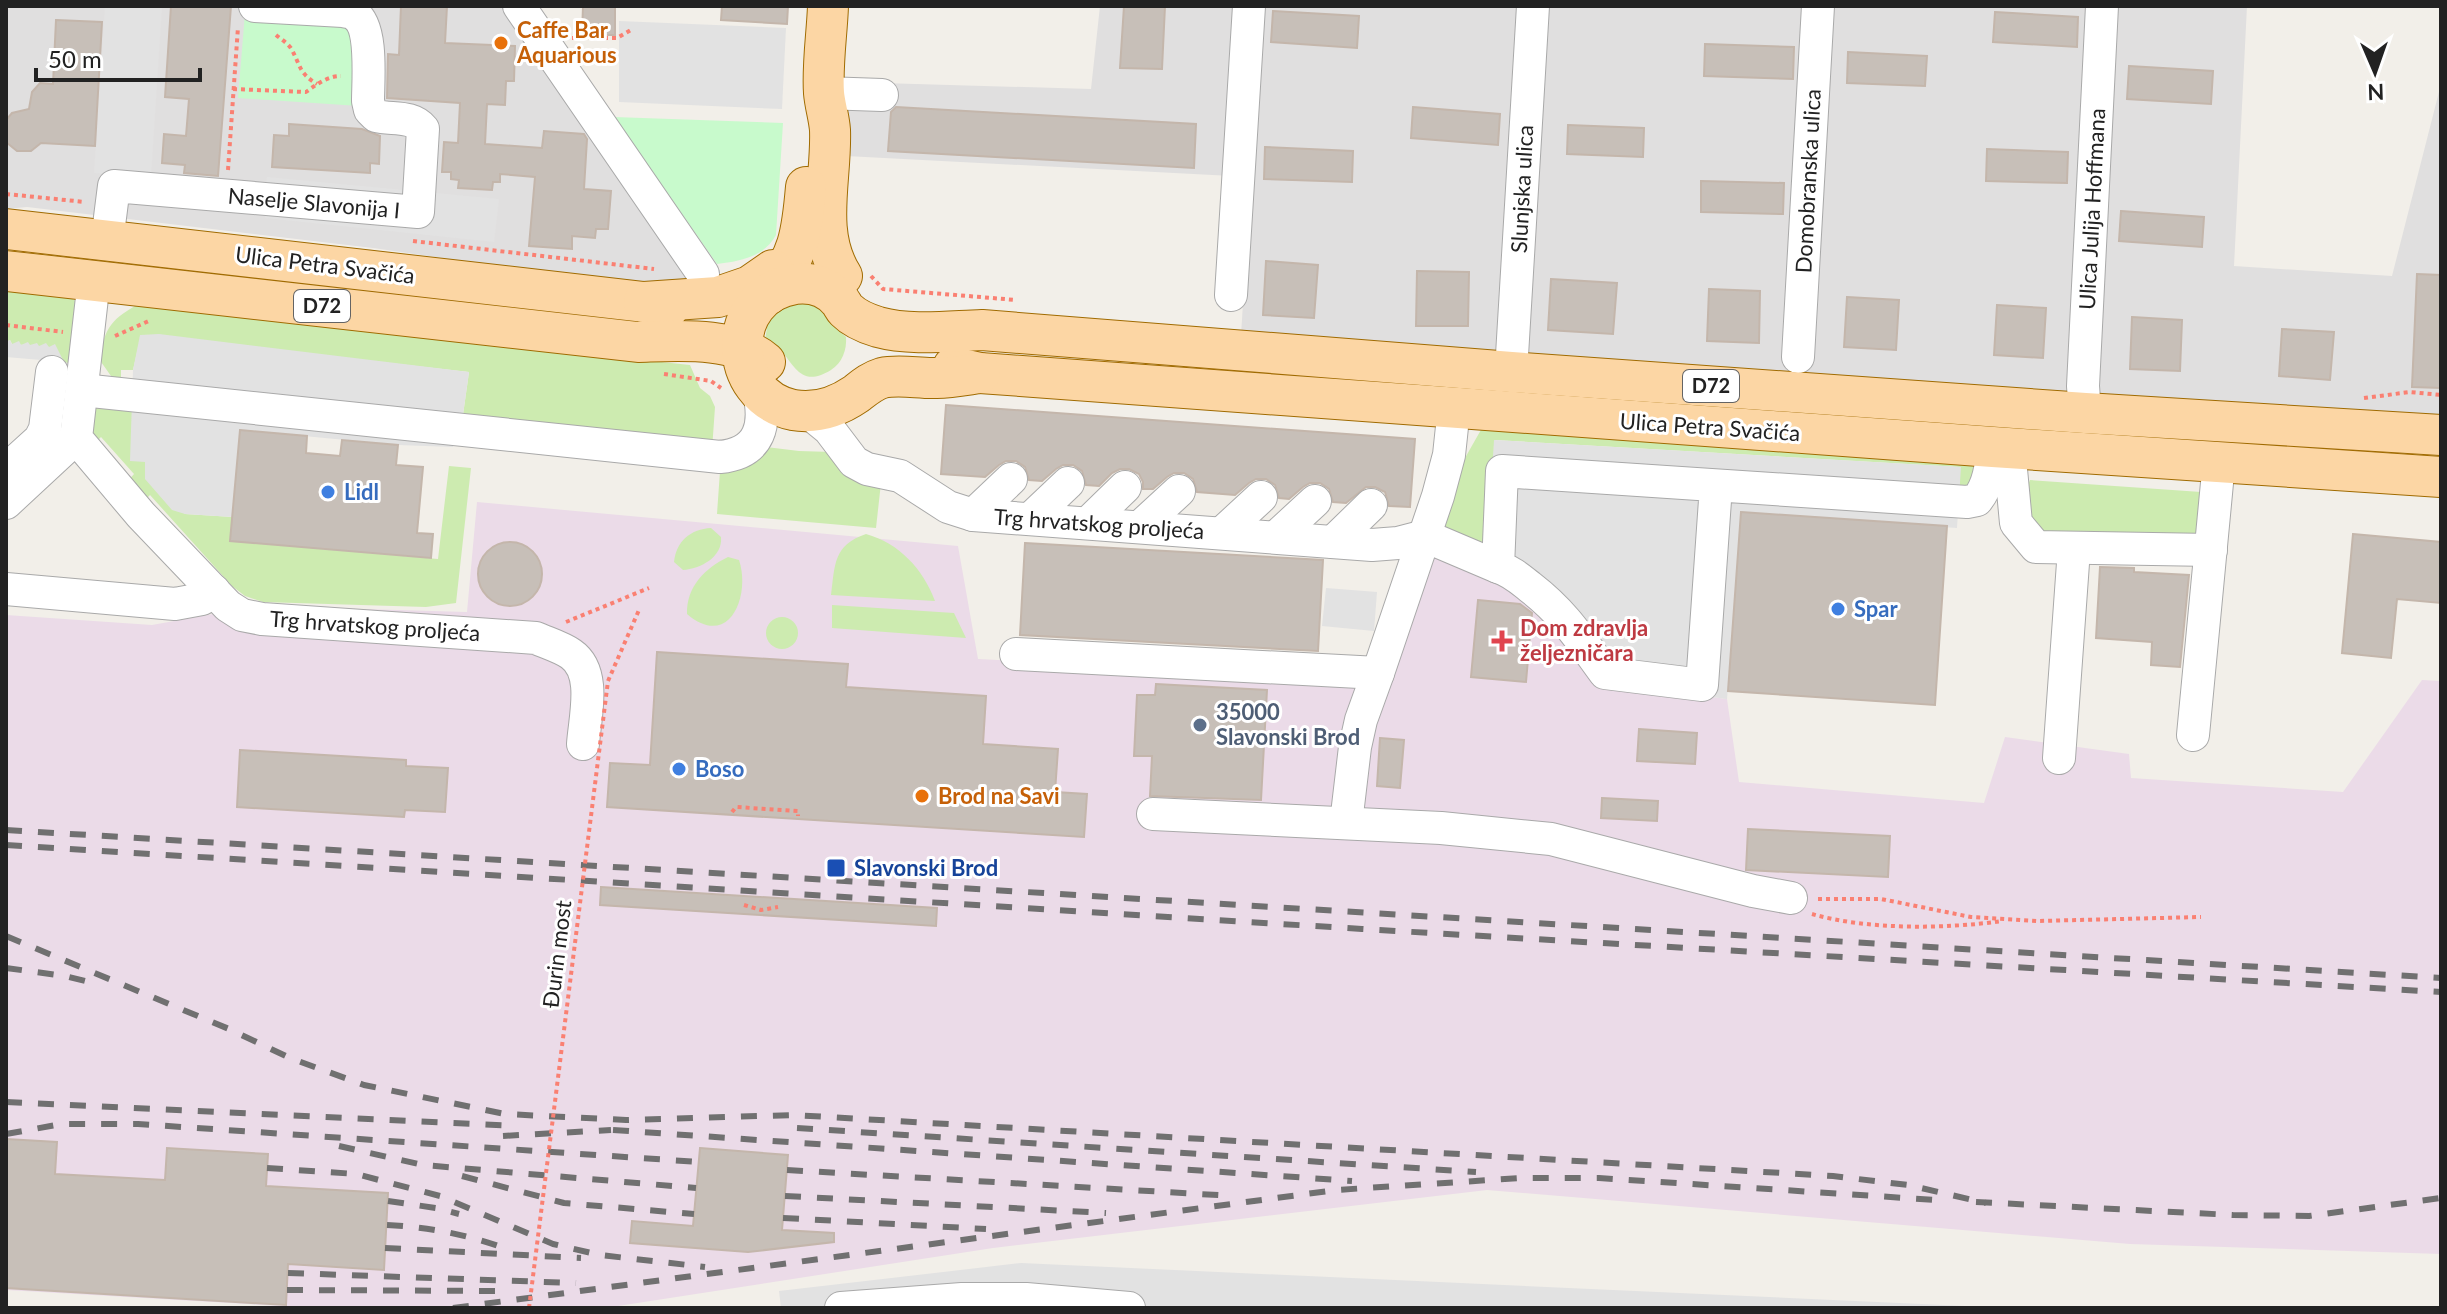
<svg xmlns="http://www.w3.org/2000/svg" width="2447" height="1314" font-family="Lato,sans-serif">
  <style>
    .residential { fill: #e0dfdf }
    .industrial { fill: #ebdbe8 }
    .grass { fill: #cdebb0 }
    .park { fill: #c8facc }
    .parking { fill: #e2e2e2 }
    .building { fill: #c7bfb8; stroke: #c4b6ab; stroke-width: 2 }
    .lines { fill: none; stroke-linecap: round; stroke-linejoin: round }
    .minor-casing { stroke: #a9a9a9; stroke-width: 34 }
    .major-casing { stroke: #a06b00; stroke-width: 42 }
    .path { stroke: #fa8072; stroke-width: 4; stroke-dasharray: 4 4; stroke-linecap: butt }
    .minor { stroke: #fff; stroke-width: 32 }
    .major { stroke: #fcd6a4; stroke-width: 40 }
    .rail { stroke: #707070; stroke-width: 6; stroke-dasharray: 16 16; stroke-linecap: butt }
    .path-bridge { stroke: #fa8072; stroke-width: 4; stroke-dasharray: 4 4; stroke-linecap: butt }
    .food-dot { fill: #e8710a; stroke: #fff; stroke-width: 3 }
    .shop-dot { fill: #3f7fe0; stroke: #fff; stroke-width: 3 }
    .health-dot { fill: #e0444e; stroke: #fff; stroke-width: 3 }
    .service-dot { fill: #5c6f8a; stroke: #fff; stroke-width: 3 }
    .transit-dot { fill: #1a4fb4; stroke: #fff; stroke-width: 3 }
    .labels { text-anchor: middle; stroke-width: 6; stroke-linejoin: round; paint-order: stroke }
    .shield { fill: #fff; stroke: #646464; stroke-width: 2 }
    .shield-label { font-size: 20px; font-weight: bold; fill: #222 }
    .food-label { font-size: 22px; font-weight: bold; fill: #c56008; stroke: #fff; text-anchor: start }
    .street-label { font-size: 22px; fill: #222; stroke: #fff }
    .shop-label { font-size: 22px; font-weight: bold; fill: #366cbe; stroke: #fff; text-anchor: start }
    .health-label { font-size: 22px; font-weight: bold; fill: #be3a42; stroke: #fff; text-anchor: start }
    .service-label { font-size: 22px; font-weight: bold; fill: #4e5e75; stroke: #fff; text-anchor: start }
    .transit-label { font-size: 22px; font-weight: bold; fill: #164399; stroke: #fff; text-anchor: start }
  </style>
  <rect width="100%" height="100%" fill="#f2efe9"/>
  <!-- residential -->
  <g class="residential">
    <polygon points="6,6 508,6 701,286 581,278 373,248 27,207 6,209"/>
    <polygon points="1100,6 2247,6 2234,266 2392,276 2441,84 2441,418 1241,335 1251,177 846,156 847,82 1091,89"/>
  </g>
  <!-- industrial -->
  <polygon class="industrial" points="477,502 958,546 978,659 1384,679 1437,551 1522,594 1600,682 1727,699 1739,782 1984,803 2005,737 2129,754 2131,778 2343,792 2422,680 2441,681 2441,1254 2130,1244 1487,1190 993,1248 605,1308 315,1308 6,1290 6,615 152,625 257,606 467,612"/>
  <!-- grass -->
  <g class="grass">
    <polygon points="6,285 65,294 77,302 72,364 64,362 49,347 12,344 10,340 6,342"/>
    <path d="M 809,301 L 828,314 L 833,325 L 846,337 C 847,350 842,363 831,370 C 803,387 796,369 781,350 C 777,345 771,343 765,340 L 768,322 L 778,307 Z"/>
    <path d="M 135,306 L 690,365 L 700,388 L 710,396 L 715,407 L 712,450 L 462,422 L 469,372 L 141,335 L 133,370 L 121,370 L 121,380 L 111,376 L 99,359 C 105,330 109,321 135,306 Z"/>
    <polygon points="132,403 145,462 185,514 233,517 231,541 438,559 449,466 471,468 456,603 426,607 263,602 245,596 232,586 150,495 144,501 126,483 134,474 101,437 94,444 91,441 93,411 101,404"/>
    <polygon points="1486,421 1980,460 1975,489 1959,496 1960,467 1495,440 1488,549 1442,532 1461,465"/>
    <polygon points="766,447 799,451 832,452 881,483 876,528 717,514 720,471"/>
    <polygon points="2030,480 2201,492 2197,531 2188,541 2052,538 2030,521 2028,485"/>
    <path d="M 711,528 L 721,537 C 723,557 700,569 683,570 L 674,562 C 676,541 691,529 711,528 Z"/>
    <path d="M 866,534 C 899,543 923,569 935,601 L 831,595 C 835,565 833,545 866,534 Z"/>
    <path d="M 728,557 L 739,560 C 751,596 729,650 687,614 C 686,587 705,568 728,557 Z"/>
    <polygon points="832,605 954,613 966,638 832,628"/>
    <circle cx="782" cy="633" r="16"/>
  </g>
  <!-- park -->
  <g class="park">
    <polygon points="245,13 355,26 359,106 238,98"/>
    <path d="M 614,117 L 783,123 L 776,235 C 764,257 741,261 717,264 Z"/>
  </g>
  <!-- parking -->
  <g class="parking">
    <polygon points="105,6 162,6 151,176 94,173"/>
    <polygon points="619,21 786,28 782,109 619,102"/>
    <polygon points="267,177 499,199 494,242 265,218"/>
    <polygon points="159,334 469,372 462,422 455,430 453,447 398,445 240,430 233,517 185,514 172,510 145,479 145,462 130,461 133,370 140,335"/>
    <polygon points="10,340 12,344 19,341 21,345 28,342 30,345 37,343 39,346 46,343 49,347 55,344 64,362 6,357 6,342"/>
    <polygon points="1494,440 1961,467 1957,528 1741,513 1727,699 1600,682 1533,605 1486,572"/>
    <polygon points="1326,588 1377,592 1374,631 1322,626"/>
    <polygon points="1021,1263 2009,1308 781,1308 779,1291"/>
  </g>
  <!-- building -->
  <g class="building">
    <polygon points="171,6 231,6 218,176 184,173 185,165 162,163 164,134 186,136 189,99 165,97"/>
    <polygon points="401,6 447,6 445,43 515,46 514,81 506,81 505,105 487,104 485,144 542,148 544,131 584,134 587,139 584,189 611,191 608,229 596,229 595,238 572,236 572,249 529,246 535,177 500,174 500,182 493,182 492,190 458,188 459,180 451,179 451,172 442,172 444,142 458,143 460,103 387,98 388,54 399,55"/>
    <polygon points="583,6 615,6 615,35 582,35"/>
    <polygon points="722,6 788,6 787,24 721,20"/>
    <polygon points="1124,6 1165,6 1162,69 1120,68"/>
    <polygon points="1273,11 1359,16 1357,48 1271,42"/>
    <polygon points="1995,12 2078,17 2077,47 1993,42"/>
    <polygon points="56,20 102,22 95,146 41,143 31,151 17,151 6,142 6,120 12,113 29,109 32,92 40,83 53,84"/>
    <polygon points="1705,44 1794,47 1793,79 1704,76"/>
    <polygon points="1848,52 1927,56 1925,86 1847,83"/>
    <polygon points="2129,66 2213,71 2211,104 2127,99"/>
    <polygon points="896,107 1196,124 1194,168 888,151 891,112"/>
    <polygon points="1413,107 1500,114 1498,145 1411,138"/>
    <polygon points="289,124 362,129 380,136 379,164 370,163 370,173 272,167 274,135 289,136"/>
    <polygon points="1568,125 1644,128 1643,157 1567,154"/>
    <polygon points="1265,147 1353,151 1352,182 1264,179"/>
    <polygon points="1987,149 2068,152 2067,183 1986,181"/>
    <polygon points="1701,181 1784,183 1783,214 1701,212"/>
    <polygon points="2121,211 2204,217 2202,247 2119,241"/>
    <polygon points="1266,261 1318,265 1314,318 1263,315"/>
    <polygon points="1417,271 1469,272 1468,326 1416,326"/>
    <polygon points="2417,274 2441,275 2441,388 2412,387"/>
    <polygon points="1551,279 1617,283 1613,334 1548,330"/>
    <polygon points="1709,289 1760,291 1759,343 1707,341"/>
    <polygon points="1847,297 1899,300 1896,350 1844,347"/>
    <polygon points="1997,305 2046,308 2043,358 1994,355"/>
    <polygon points="2132,317 2182,320 2180,371 2130,369"/>
    <polygon points="2282,329 2334,332 2330,380 2279,376"/>
    <polygon points="946,405 1415,439 1410,507 1389,506 1385,492 1375,487 1366,487 1346,503 1333,502 1329,489 1320,483 1310,483 1303,487 1289,499 1279,498 1275,485 1266,479 1256,479 1249,483 1235,495 1197,492 1193,479 1184,473 1174,473 1167,477 1153,489 1143,489 1143,482 1139,474 1129,469 1120,469 1112,473 1099,486 1086,485 1082,471 1073,465 1063,465 1056,469 1042,481 1029,480 1025,467 1016,461 1006,461 999,465 985,477 941,474"/>
    <polygon points="240,430 307,436 306,453 340,456 342,440 398,445 396,465 423,467 417,533 433,534 431,558 230,541"/>
    <polygon points="1741,512 1947,526 1935,705 1728,691"/>
    <polygon points="2353,534 2441,542 2441,603 2397,599 2391,658 2342,653"/>
    <circle cx="510" cy="574" r="32"/>
    <polygon points="1025,543 1323,560 1318,651 1020,635"/>
    <polygon points="2100,567 2134,568 2134,572 2189,575 2180,667 2151,665 2152,642 2096,638"/>
    <polygon points="1478,600 1520,604 1532,613 1526,682 1471,677"/>
    <polygon points="657,652 848,664 846,687 986,696 983,744 1058,749 1055,792 1087,794 1084,837 607,807 610,763 650,765"/>
    <polygon points="1156,684 1267,690 1261,800 1150,796 1152,756 1134,756 1137,695 1155,695"/>
    <polygon points="1639,729 1697,733 1695,764 1637,761"/>
    <polygon points="1380,738 1404,740 1400,788 1377,786"/>
    <polygon points="240,750 406,760 406,766 448,768 445,812 405,810 404,817 237,807"/>
    <polygon points="1602,798 1658,801 1657,821 1601,818"/>
    <polygon points="1748,829 1890,836 1888,877 1746,870"/>
    <polygon points="601,887 937,908 936,926 600,905"/>
    <polygon points="6,1139 57,1142 55,1174 165,1180 167,1148 268,1154 266,1186 388,1193 384,1270 288,1264 286,1305 6,1288"/>
    <polygon points="700,1148 788,1155 782,1230 834,1233 834,1242 748,1252 630,1243 632,1221 693,1226"/>
  </g>
  <g class="lines">
    <!-- minor casing -->
    <g class="minor-casing">
      <g id="minor">
        <polyline points="519,6 703,274"/>
        <polyline points="824,93 882,95"/>
        <path d="M 107,241 L 114,186 L 418,212 L 423,129 C 412,115 392,120 376,116 L 370,110 L 368,101 C 368,81 373,27 355,15 C 352,12 347,12 343,11 L 255,6"/>
        <path d="M 94,280 L 76,438 L 141,515 L 228,606 L 242,615 L 262,619 L 536,638 C 547,643 561,647 571,654 C 597,672 585,716 583,744"/>
        <polyline points="1231,295 1249,6"/>
        <polyline points="1798,357 1818,6"/>
        <polyline points="1511,372 1533,6"/>
        <path d="M 82,390 L 720,457 C 761,453 767,424 758,389"/>
        <polyline points="807,411 829,429 854,462 867,469 900,476 948,507 973,515 1372,545 1398,543 1425,536"/>
        <polyline points="2085,413 2083,386 2102,6"/>
        <polyline points="2009,448 2016,523 2036,547 2211,550"/>
        <polyline points="6,470 40,439 45,429 52,372"/>
        <path d="M 1716,486 L 1702,685 L 1605,673 C 1580,639 1565,614 1530,587 C 1520,579 1511,571 1498,567 L 1502,471 L 1967,502 L 1977,500 C 1989,485 1991,466 1993,447"/>
        <polyline points="6,503 76,438"/>
        <polyline points="973,515 1011,479"/>
        <polyline points="1030,519 1068,483"/>
        <polyline points="1088,523 1125,487"/>
        <polyline points="1141,526 1179,491"/>
        <polyline points="1222,533 1261,497"/>
        <polyline points="1425,536 1498,567"/>
        <polyline points="1276,537 1315,501"/>
        <polyline points="1333,542 1371,505"/>
        <polyline points="6,589 175,604 202,599 214,591"/>
        <polyline points="1016,654 1378,673 1438,496 1449,455 1454,408"/>
        <polyline points="2193,735 2219,462"/>
        <polyline points="2059,758 2074,549"/>
        <polyline points="1153,814 1441,828 1551,839 1753,891 1791,898"/>
        <polyline points="1346,823 1355,747 1361,720 1378,673"/>
        <polyline points="841,1308 962,1299 1026,1299 1129,1308"/>
      </g>
    </g>
    <!-- major casing -->
    <g class="major-casing">
      <g id="major">
        <path d="M 828,6 C 827,34 822,65 824,93 C 825,105 829,117 830,130 C 832,179 814,232 842,276"/>
        <polyline points="6,229 644,302 669,307"/>
        <path d="M 6,271 L 638,342 C 676,341 735,336 765,362"/>
        <path d="M 769,294 C 799,256 802,234 806,187"/>
        <polyline points="644,302 718,297 750,286 773,270"/>
        <polyline points="953,367 980,373 1993,447 2441,477"/>
        <path d="M 980,373 C 966,375 952,378 937,378 C 920,379 900,374 882,378 C 872,381 865,387 856,394 C 837,407 816,414 793,410 C 726,396 724,295 795,284 C 811,282 828,287 839,300 C 842,303 843,307 846,310 C 854,318 868,324 878,327 C 911,336 949,331 982,330 L 1511,372 L 2085,413 L 2441,435"/>
      </g>
    </g>
    <!-- path -->
    <g class="path">
      <path d="M 276,35 C 282,40 289,44 292,50 C 301,67 299,73 317,84"/>
      <polyline points="572,38 617,38 631,30"/>
      <path d="M 233,89 L 306,92 C 317,84 328,76 341,76"/>
      <polyline points="228,170 238,27"/>
      <polyline points="6,194 85,202"/>
      <polyline points="413,241 654,269"/>
      <polyline points="871,276 883,289 1016,300"/>
      <polyline points="6,325 63,332"/>
      <polyline points="115,336 151,320"/>
      <polyline points="664,374 711,381 721,388"/>
      <polyline points="2364,398 2410,392 2441,395"/>
      <polyline points="566,622 649,588"/>
      <polyline points="732,812 736,807 798,811 798,816"/>
      <polyline points="1818,899 1881,899 1971,917 2038,921 2201,917"/>
      <polyline points="744,905 761,910 778,907"/>
      <path d="M 1812,914 C 1867,930 1946,929 2002,921"/>
    </g>
    <!-- minor -->
    <use href="#minor" class="minor"/>
    <!-- major -->
    <use href="#major" class="major"/>
    <!-- rail -->
    <g class="rail">
      <polyline points="6,830 2441,978"/>
      <polyline points="6,845 1362,929 2441,992"/>
      <polyline points="6,936 229,1029 290,1058 364,1085 505,1114 626,1120 794,1115 1833,1176 1908,1185 1986,1203"/>
      <polyline points="6,968 65,976 97,984"/>
      <polyline points="6,1102 517,1126"/>
      <polyline points="797,1128 1476,1172"/>
      <polyline points="613,1130 1352,1181"/>
      <polyline points="6,1134 62,1124 138,1124 699,1162"/>
      <polyline points="503,1136 611,1130"/>
      <polyline points="339,1146 423,1165 696,1188"/>
      <polyline points="267,1168 356,1174 440,1196 553,1244 600,1255 705,1267"/>
      <polyline points="787,1170 1234,1196"/>
      <polyline points="462,1176 564,1203 694,1214"/>
      <polyline points="785,1196 1106,1213"/>
      <polyline points="388,1201 436,1208 459,1214"/>
      <polyline points="1976,1202 2233,1215 2309,1216 2441,1198"/>
      <polyline points="783,1218 986,1229"/>
      <path d="M 387,1225 C 427,1227 466,1234 504,1248"/>
      <polyline points="385,1248 581,1258"/>
      <polyline points="288,1273 576,1283"/>
      <polyline points="287,1290 504,1291"/>
      <polyline points="453,1308 1336,1190 1521,1178 1599,1178 1936,1200"/>
    </g>
    <!-- path-bridge -->
    <polyline class="path-bridge" points="529,1308 608,681 639,610"/>
  </g>
  <!-- markers -->
  <g class="food-dot">
    <circle cx="501" cy="43" r="8"/>
    <circle cx="922" cy="796" r="8"/>
  </g>
  <g class="shop-dot">
    <circle cx="328" cy="492" r="8"/>
    <circle cx="1838" cy="609" r="8"/>
    <circle cx="679" cy="769" r="8"/>
  </g>
  <path class="health-dot" d="M1498 629h8v8h8v8h-8v8h-8v-8h-8v-8h8z"/>
  <circle class="service-dot" cx="1200" cy="725" r="8"/>
  <rect class="transit-dot" x="826" y="858" width="20" height="20" rx="4"/>
  <g class="labels">
    <!-- shield labels -->
    <g class="shield">
      <rect x="294" y="290" width="56" height="32" rx="6"/>
      <rect x="1683" y="370" width="56" height="32" rx="6"/>
    </g>
    <g class="shield-label">
      <text x="322" y="313">D72</text>
      <text x="1711" y="393">D72</text>
    </g>
    <!-- food labels -->
    <g class="food-label">
      <text x="517" y="38">Caffe Bar<tspan x="517" dy="25">Aquarious</tspan></text>
      <text x="938" y="804">Brod na Savi</text>
    </g>
    <!-- street labels -->
    <g class="street-label">
      <text transform="translate(1808 181) rotate(-87)" y="8">Domobranska ulica</text>
      <text transform="translate(1522 189) rotate(-87)" y="8">Slunjska ulica</text>
      <text transform="translate(314 203) rotate(5)" y="8">Naselje Slavonija I</text>
      <text transform="translate(2092 209) rotate(-87)" y="8">Ulica Julija Hoffmana</text>
      <text transform="translate(325 265) rotate(7)" y="8">Ulica Petra Svačića</text>
      <text transform="translate(1710 427) rotate(4)" y="8">Ulica Petra Svačića</text>
      <text transform="translate(1099 524) rotate(4)" y="8">Trg hrvatskog proljeća</text>
      <text transform="translate(375 626) rotate(4)" y="8">Trg hrvatskog proljeća</text>
      <text transform="translate(557 954) rotate(-83)" y="8">Đurin most</text>
    </g>
    <!-- shop labels -->
    <g class="shop-label">
      <text x="344" y="500">Lidl</text>
      <text x="1854" y="617">Spar</text>
      <text x="695" y="777">Boso</text>
    </g>
    <!-- health labels -->
    <g class="health-label">
      <text x="1520" y="636">Dom zdravlja<tspan x="1520" dy="25">željezničara</tspan></text>
    </g>
    <!-- service labels -->
    <g class="service-label">
      <text x="1216" y="720">35000<tspan x="1216" dy="25">Slavonski Brod</tspan></text>
    </g>
    <!-- transit labels -->
    <g class="transit-label">
      <text x="854" y="876">Slavonski Brod</text>
    </g>
  </g>
  <!-- border -->
  <rect width="2447" height="1314" fill="none" stroke="#222222" stroke-width="16"/>
  <!-- north arrow -->
  <g transform="translate(2375 72) rotate(178)" stroke="#ffffff" stroke-width="6" paint-order="stroke">
  <path d="M0-6L14 30L0 20L-14 30Z" fill="#222222"/>
  <text y="-12" font-size="22" font-weight="bold" text-anchor="middle" fill="#222222">N</text>
  </g>
  <!-- scale -->
  <path d="M36 68v12h164v-12" fill="none" stroke="#222222" stroke-width="4"/>
  <text x="48" y="68" font-size="24" fill="#222222" stroke="#ffffff" stroke-width="6" paint-order="stroke">50 m</text>
</svg>
